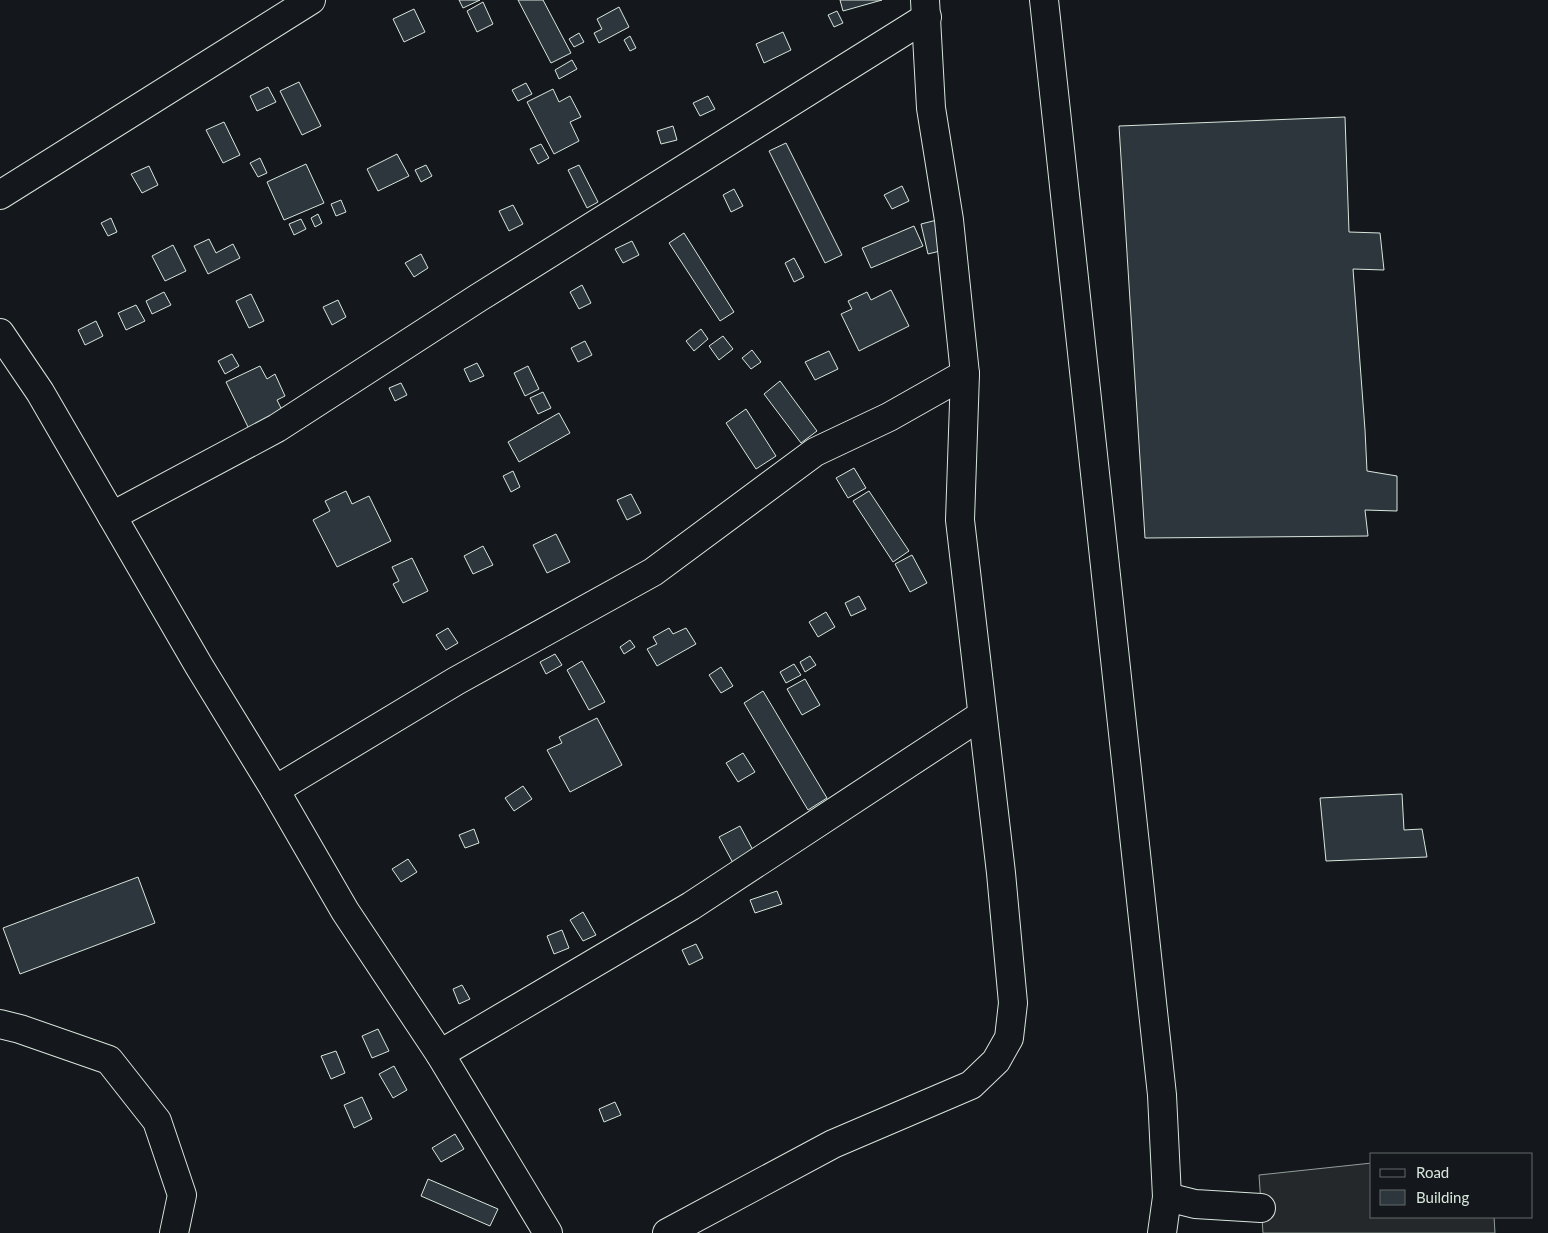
<svg xmlns="http://www.w3.org/2000/svg" width="1548" height="1233" font-family="Lato,sans-serif">
  <style>
    .parking { fill: #24282b; stroke: #939e99 }
    .building { fill: #2c363c; stroke: #d8e6dc }
    .lines { fill: none; stroke-linecap: round; stroke-linejoin: round }
    .minor-casing { stroke: #d8e6dc; stroke-width: 30 }
    .minor { stroke: #14181c; stroke-width: 28 }
  </style>
  <rect width="100%" height="100%" fill="#14181c"/>
  <!-- parking -->
  <polygon class="parking" points="1372,1163 1372,1217 1494,1217 1495,1233 1263,1233 1259,1175"/>
  <!-- building -->
  <g class="building">
    <polygon points="459,0 480,0 463,8"/>
    <polygon points="518,0 543,0 571,53 551,63"/>
    <polygon points="840,0 882,0 843,11"/>
    <polygon points="483,2 493,24 477,32 467,11"/>
    <polygon points="619,7 629,27 599,43 594,33 602,29 597,19"/>
    <polygon points="414,9 425,32 404,42 393,19"/>
    <polygon points="837,11 843,23 834,27 828,15"/>
    <polygon points="783,32 791,50 764,63 756,44"/>
    <polygon points="579,33 584,42 574,47 569,39"/>
    <polygon points="630,36 636,48 630,51 624,40"/>
    <polygon points="572,60 577,69 559,79 555,70"/>
    <polygon points="299,82 321,126 302,135 280,91"/>
    <polygon points="526,83 532,94 518,101 512,90"/>
    <polygon points="268,87 276,102 257,111 250,96"/>
    <polygon points="553,89 559,102 570,96 581,117 570,122 579,141 554,154 527,102"/>
    <polygon points="708,96 715,109 700,116 693,103"/>
    <polygon points="1345,117 1349,232 1380,233 1384,270 1353,269 1365,430 1367,471 1397,476 1397,511 1365,510 1368,536 1145,538 1119,126"/>
    <polygon points="224,122 240,155 223,163 206,130"/>
    <polygon points="673,126 677,140 661,144 657,131"/>
    <polygon points="786,143 842,255 825,263 769,151"/>
    <polygon points="541,144 549,158 538,164 530,149"/>
    <polygon points="397,154 409,176 378,191 367,169"/>
    <polygon points="260,158 267,173 258,177 250,163"/>
    <polygon points="306,164 324,203 284,220 267,182"/>
    <polygon points="426,165 432,176 421,182 415,170"/>
    <polygon points="579,165 598,202 587,208 568,170"/>
    <polygon points="149,166 158,185 142,193 131,174"/>
    <polygon points="902,186 909,201 892,209 884,195"/>
    <polygon points="734,189 743,206 731,212 723,195"/>
    <polygon points="341,200 346,212 336,216 331,204"/>
    <polygon points="513,205 523,224 509,231 499,211"/>
    <polygon points="318,214 322,223 315,227 311,218"/>
    <polygon points="111,218 117,232 108,236 101,223"/>
    <polygon points="301,219 306,229 294,235 289,224"/>
    <polygon points="937,220 944,250 928,254 921,224"/>
    <polygon points="914,226 923,246 871,268 862,248"/>
    <polygon points="684,233 734,312 720,321 669,243"/>
    <polygon points="209,239 216,253 233,244 240,258 208,274 194,246"/>
    <polygon points="632,241 639,255 623,263 615,249"/>
    <polygon points="173,245 186,271 165,281 152,256"/>
    <polygon points="421,254 428,268 414,277 405,263"/>
    <polygon points="794,258 804,277 794,282 785,263"/>
    <polygon points="582,285 591,303 579,309 570,292"/>
    <polygon points="891,290 909,326 859,351 841,314 852,309 848,301 867,292 871,300"/>
    <polygon points="164,292 171,305 152,314 146,301"/>
    <polygon points="251,294 264,321 249,328 236,301"/>
    <polygon points="338,300 346,317 332,325 323,307"/>
    <polygon points="136,305 145,321 126,330 118,313"/>
    <polygon points="96,321 103,336 85,345 78,330"/>
    <polygon points="701,329 708,339 694,351 686,341"/>
    <polygon points="723,336 733,349 719,360 709,346"/>
    <polygon points="585,341 592,355 578,362 571,348"/>
    <polygon points="752,350 761,362 751,369 742,358"/>
    <polygon points="829,351 838,369 815,380 805,362"/>
    <polygon points="232,354 239,366 225,374 218,361"/>
    <polygon points="477,363 484,376 470,382 464,369"/>
    <polygon points="260,366 267,379 275,374 285,396 277,400 284,414 250,431 226,382"/>
    <polygon points="528,366 539,389 525,396 514,373"/>
    <polygon points="780,381 817,431 801,443 764,394"/>
    <polygon points="401,383 407,395 395,401 389,388"/>
    <polygon points="543,392 551,408 538,414 530,398"/>
    <polygon points="746,409 776,456 756,469 726,423"/>
    <polygon points="559,413 570,433 519,462 508,442"/>
    <polygon points="854,468 866,488 848,498 836,478"/>
    <polygon points="513,471 520,487 511,492 503,476"/>
    <polygon points="346,491 352,504 369,496 391,541 337,567 313,520 330,511 325,501"/>
    <polygon points="869,491 909,551 893,562 853,501"/>
    <polygon points="631,494 641,513 627,520 617,500"/>
    <polygon points="556,534 570,562 547,573 533,545"/>
    <polygon points="483,546 493,565 473,574 464,556"/>
    <polygon points="912,555 927,583 910,592 895,564"/>
    <polygon points="412,558 428,591 403,603 393,584 399,581 392,567"/>
    <polygon points="859,596 866,609 851,616 845,603"/>
    <polygon points="826,612 835,627 818,637 809,622"/>
    <polygon points="448,628 458,643 446,650 436,635"/>
    <polygon points="669,628 673,634 686,628 696,644 657,666 647,649 657,644 653,637"/>
    <polygon points="630,640 635,647 624,654 620,647"/>
    <polygon points="555,654 562,665 546,674 540,662"/>
    <polygon points="810,656 816,665 805,672 800,662"/>
    <polygon points="582,661 605,702 589,710 567,670"/>
    <polygon points="794,664 801,675 786,683 780,672"/>
    <polygon points="721,667 733,686 721,693 709,675"/>
    <polygon points="805,679 820,705 802,715 787,689"/>
    <polygon points="763,691 827,798 808,810 744,703"/>
    <polygon points="597,718 622,765 570,792 547,750 562,743 559,737"/>
    <polygon points="743,753 755,772 738,782 726,763"/>
    <polygon points="523,786 532,799 514,811 505,798"/>
    <polygon points="1402,794 1404,830 1422,829 1427,857 1326,861 1320,798"/>
    <polygon points="740,826 754,852 733,863 719,837"/>
    <polygon points="474,829 479,843 465,848 459,835"/>
    <polygon points="408,859 417,872 401,882 392,869"/>
    <polygon points="138,877 155,923 20,974 3,928"/>
    <polygon points="777,891 782,904 755,913 750,900"/>
    <polygon points="583,912 596,935 583,941 570,920"/>
    <polygon points="562,930 569,948 554,954 547,936"/>
    <polygon points="696,944 703,958 689,965 682,950"/>
    <polygon points="462,985 470,999 459,1004 453,989"/>
    <polygon points="378,1029 389,1051 372,1058 362,1036"/>
    <polygon points="336,1051 345,1073 331,1079 321,1056"/>
    <polygon points="394,1066 407,1090 393,1098 379,1074"/>
    <polygon points="362,1097 372,1119 354,1128 344,1105"/>
    <polygon points="615,1102 621,1115 604,1122 599,1109"/>
    <polygon points="455,1134 464,1149 441,1162 432,1148"/>
    <polygon points="428,1179 498,1209 490,1226 421,1196"/>
  </g>
  <g class="lines">
    <!-- minor casing -->
    <g class="minor-casing">
      <g id="minor">
        <polyline points="1044,0 1162,1095 1167,1197 1162,1233"/>
        <polyline points="0,195 311,0"/>
        <polyline points="0,333 40,392 199,666 275,790 345,911 440,1054 548,1233"/>
        <polyline points="112,516 277,428 478,298 927,17"/>
        <polyline points="275,790 456,681 653,572 815,452 889,417 965,374"/>
        <polyline points="0,1024 20,1029 109,1060 157,1121 182,1195 174,1233"/>
        <polyline points="440,1054 691,906 982,715"/>
        <polyline points="1167,1197 1195,1204 1261,1208"/>
        <polyline points="667,1233 833,1144 971,1085 996,1061 1009,1038 1013,1003 1001,873 960,520 965,374 949,220 931,108 925,0"/>
      </g>
    </g>
    <!-- minor -->
    <use href="#minor" class="minor"/>
  </g>
  <!-- legend -->
  <rect x="1370" y="1153" width="162" height="65" fill="#14181c" stroke="#626a69"/>
  <rect x="1380" y="1169" width="25" height="8" fill="#14181c" stroke="#626a69"/>
  <text x="1416" y="1178" font-size="15" fill="#d8e6dc">Road</text>
  <rect x="1380" y="1190" width="25" height="15" fill="#2c363c" stroke="#626a69"/>
  <text x="1416" y="1203" font-size="15" fill="#d8e6dc">Building</text>
</svg>
